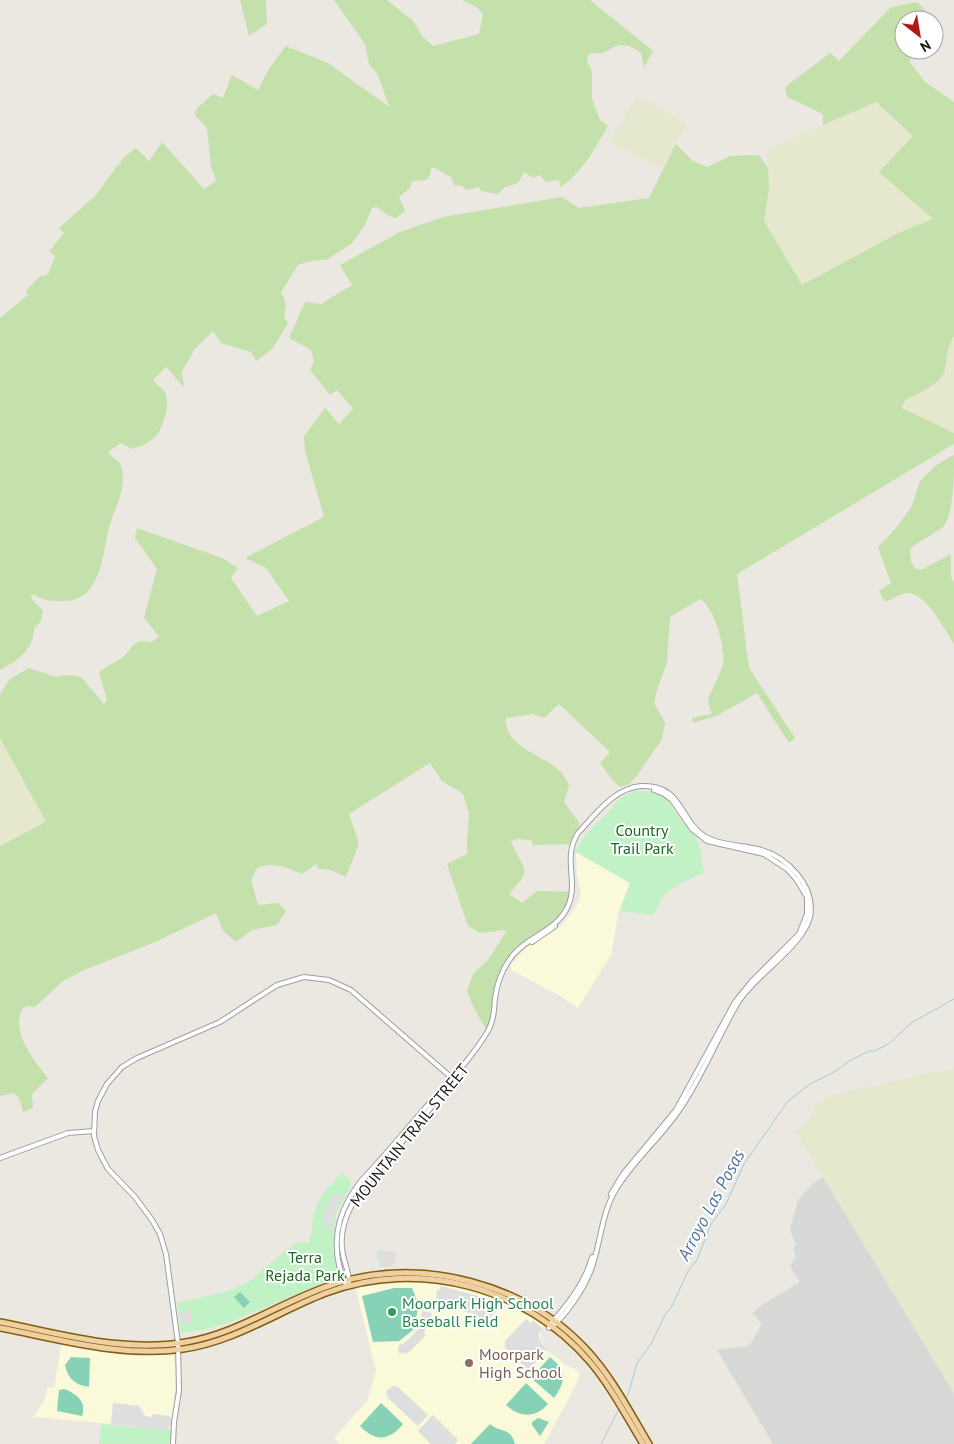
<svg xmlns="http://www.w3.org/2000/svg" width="954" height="1444" font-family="'PT Sans',sans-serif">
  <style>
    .residential { fill: #d8d8d7 }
    .education { fill: #fafada }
    .farmland { fill: #e6e8ce }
    .grass { fill: #c4e0ab }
    .park { fill: #c1f2c6 }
    .pitch { fill: #87d2b7 }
    .parking { fill: #dedede }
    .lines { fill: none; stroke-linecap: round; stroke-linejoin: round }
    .stream { stroke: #a6c9d4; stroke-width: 1 }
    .minor-casing { stroke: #9e9e9e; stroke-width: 6 }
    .major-casing { stroke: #815e10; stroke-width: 8 }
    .minor { stroke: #fff; stroke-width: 4 }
    .major { stroke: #f0d0a1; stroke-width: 5 }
    .leisure-dot { fill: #2e9e5b; stroke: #fff; stroke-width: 2 }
    .education-dot { fill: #8d6e63; stroke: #fff; stroke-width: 2 }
    .labels { text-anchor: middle; stroke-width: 4; stroke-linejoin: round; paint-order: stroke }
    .park-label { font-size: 16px; fill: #176a20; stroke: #fff }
    .street-label { font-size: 16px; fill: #1a1a1a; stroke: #fff }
    .leisure-label { font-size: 16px; fill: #27864d; stroke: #fff; text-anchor: start }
    .education-label { font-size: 16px; fill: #785e54; stroke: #fff; text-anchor: start }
    .water-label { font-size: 18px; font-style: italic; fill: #53779e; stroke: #fff }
  </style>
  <rect width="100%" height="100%" fill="#ebe8e1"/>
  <!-- residential -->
  <polygon class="residential" points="823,1177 954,1393 954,1444 773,1444 717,1350 749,1346 762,1324 752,1313 762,1305 800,1282 790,1267 796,1257 793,1248 796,1245 790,1230 798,1200 814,1182"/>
  <!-- education -->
  <g class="education">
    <polygon points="576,852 630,883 619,910 611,955 578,1008 560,996 511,970 511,964 525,949 563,924 578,903 581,893 577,877"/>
    <polygon points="407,1282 429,1282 484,1294 511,1305 541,1322 543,1326 540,1337 546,1349 565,1365 578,1370 580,1374 577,1383 544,1444 340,1444 334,1438 367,1401 376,1371 356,1290 360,1287"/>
    <polygon points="62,1343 127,1355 171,1354 174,1356 176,1375 172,1429 33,1417 44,1402 48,1387 54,1388"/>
  </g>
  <!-- farmland -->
  <g class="farmland">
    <polygon points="637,95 687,124 663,169 609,142"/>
    <polygon points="875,101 913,136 933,219 898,233 802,285 764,221 769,188 767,150"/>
    <polygon points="954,336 954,433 902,408 905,400 934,384 945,373 948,345"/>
    <polygon points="0,738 46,822 0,846"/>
    <polygon points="954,1068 954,1393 795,1131 810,1118 816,1105 830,1095"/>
  </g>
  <!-- grass -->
  <g class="grass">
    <polygon points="240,0 266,0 267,24 249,36"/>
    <path d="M 334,0 L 387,0 L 413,21 L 423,37 L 433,46 L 479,34 L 483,15 L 478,8 L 462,0 L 590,0 L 653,51 L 644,68 L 641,53 C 632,47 625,42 614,47 C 611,48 607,52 603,53 C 597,55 594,52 588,55 L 587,61 L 592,71 L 592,99 L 600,120 L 608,126 C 594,149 582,174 560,187 L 559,180 L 546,182 L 540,175 L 533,178 L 524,172 L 518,183 L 505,187 L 498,194 L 481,191 L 479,187 L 467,190 L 462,186 L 454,185 L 451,177 L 435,168 L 431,168 L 430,175 L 426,180 L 412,181 L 410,188 L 399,197 L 405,211 L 396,218 L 389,216 L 377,207 L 372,208 L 365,225 L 352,243 L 328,259 L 306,262 L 298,265 L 281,292 L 286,304 L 284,316 L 288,324 L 272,349 L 256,361 L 251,352 L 221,343 L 213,331 L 194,350 L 182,372 L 184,387 L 166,367 L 153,380 C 156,384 161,387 164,391 C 171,402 164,423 158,433 C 153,441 141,447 132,449 L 121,443 L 108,452 C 112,459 120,459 122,469 C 126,490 116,505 110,524 C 102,552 103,602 62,601 C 51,601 43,601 33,594 L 30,597 L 43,611 L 41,621 L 34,629 C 34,650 17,661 0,670 L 0,318 L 28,295 L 26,291 L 40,276 L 47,275 L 49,272 L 55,256 L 49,251 L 64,233 L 59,228 L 96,195 L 124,157 L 136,148 L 149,161 L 162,142 L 204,189 L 216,181 L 211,165 L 207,128 L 195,115 L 196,109 L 213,94 L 223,98 L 232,75 L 258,90 L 270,67 L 286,46 L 328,63 L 389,107 L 378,75 L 369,64 L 365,44 Z"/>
    <path d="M 917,2 L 938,23 L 934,29 L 934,20 L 904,20 L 904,50 L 918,50 L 909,61 L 925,82 L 954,102 L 954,336 C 946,348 948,356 945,370 C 942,383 916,395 905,400 L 902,408 L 954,433 L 954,444 L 737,574 L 749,668 L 795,738 L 789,743 L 757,693 L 718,715 L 693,723 L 692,718 L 712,714 L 708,702 L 709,696 C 714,686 720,675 723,664 C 726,648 714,607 700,599 L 670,617 L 667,663 L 657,690 L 654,703 L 665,723 L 662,739 L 636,777 L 629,784 L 620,787 L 614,782 L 600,763 L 610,752 L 559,704 L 544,718 L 533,714 L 506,718 C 504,748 543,754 561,772 C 564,775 567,781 569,785 L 564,802 L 580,824 L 569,844 L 533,845 L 531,840 L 516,839 L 511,842 L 525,870 L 522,879 L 509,894 L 522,903 L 537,891 L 572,892 L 562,916 L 515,952 L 499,982 L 494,1014 L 487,1032 L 472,1004 L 467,991 L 473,974 L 488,960 L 506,932 L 504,930 L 480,933 L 468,926 L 447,864 L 467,854 L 467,839 L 469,813 L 463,794 L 442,781 L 430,763 L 349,814 L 359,843 L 346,877 L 331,870 L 318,869 L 316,864 L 302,874 C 287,867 272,861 257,868 L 251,880 L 258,905 L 278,903 L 286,911 L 277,925 L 252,930 L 236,942 L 223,931 L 216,913 L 153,943 L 84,970 L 63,981 L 35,1007 L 27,1006 L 22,1009 C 11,1034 34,1060 48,1078 L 32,1094 L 33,1108 L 23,1112 L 19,1098 L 14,1093 L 0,1096 L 0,846 L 46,822 L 0,738 L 0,694 L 10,679 L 29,668 L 56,677 L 68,675 L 81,677 L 104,704 L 107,700 L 99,672 C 106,666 115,663 123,657 C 136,645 130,640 152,642 L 159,636 L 144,618 L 157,569 L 135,538 L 137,528 L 222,558 L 238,568 L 231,578 L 257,616 L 289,601 L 266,568 L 245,558 L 324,517 L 305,451 L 304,436 L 325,408 L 339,424 L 353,409 L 337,390 L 330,395 L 310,370 L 314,362 L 311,350 L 289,338 L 305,302 L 321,304 L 352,285 L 340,265 L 400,232 L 443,217 L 562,197 L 579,208 L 649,198 L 676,144 L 693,161 L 707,167 L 730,156 L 759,155 L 768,168 L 769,188 L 764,221 L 802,285 L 898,233 L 933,219 L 879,172 L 913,136 L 876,102 L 823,125 L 823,114 L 787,97 L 785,87 L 830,53 L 839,61 L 891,7 Z"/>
    <path d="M 954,455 C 954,473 954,515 943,527 C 933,535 920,540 910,549 L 911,562 L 915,568 L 921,570 L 951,554 L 951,577 L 954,583 L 954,644 C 944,629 926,592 907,593 C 900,593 891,600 885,602 L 879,591 L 891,583 L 878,547 L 897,527 L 912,506 L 920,481 L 936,465 Z"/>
  </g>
  <!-- park -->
  <g class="park">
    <path d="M 634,791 C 669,790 666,802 685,825 C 688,829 695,834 697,839 C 701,846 702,865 704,873 C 689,879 672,886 662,898 C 658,903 658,909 653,915 L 620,911 L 630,883 L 576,852 C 583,834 593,827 606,814 C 619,801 616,799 634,791 Z"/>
    <path d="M 342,1173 L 351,1182 L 351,1185 L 336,1214 L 333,1249 L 338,1277 L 228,1323 L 202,1330 L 181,1333 L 177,1303 L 225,1292 L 248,1282 L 295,1243 L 309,1242 C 313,1230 312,1218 316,1207 C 320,1194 332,1183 342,1173 Z"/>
    <polygon points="101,1424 173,1430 174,1444 99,1444"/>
  </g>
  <!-- pitch -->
  <g class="pitch">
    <polygon points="394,1288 412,1288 419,1305 413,1330 399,1341 373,1342 362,1296"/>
    <polygon points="240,1292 250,1302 244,1308 234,1297"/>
    <path d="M 71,1357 L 90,1358 L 89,1387 C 75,1385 68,1379 65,1365 Z"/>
    <path d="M 550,1357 C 567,1371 566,1381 554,1398 L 531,1378 Z"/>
    <path d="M 526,1383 L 548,1404 C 536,1418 519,1418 506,1405 Z"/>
    <path d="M 64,1389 C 76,1393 87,1402 82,1416 L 57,1411 L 59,1390 Z"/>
    <path d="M 381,1403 L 403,1424 C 389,1441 375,1442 360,1426 Z"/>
    <polygon points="538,1418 549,1422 540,1436 532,1425 532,1422"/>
    <path d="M 490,1424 C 499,1433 510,1426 515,1444 L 471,1444 Z"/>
  </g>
  <!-- parking -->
  <g class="parking">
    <polygon points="340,1194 344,1197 342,1200 337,1198 339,1201 332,1222 329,1223 331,1225 335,1226 334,1230 329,1229 326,1224 323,1225 323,1215 331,1196 333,1197"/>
    <polygon points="377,1250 396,1252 395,1263 392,1263 392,1266 380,1267 379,1260 377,1260"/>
    <polygon points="441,1286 478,1296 475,1305 486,1307 493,1300 500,1307 485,1323 476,1314 454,1309 454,1305 443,1304 439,1299 436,1299 437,1289 440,1290"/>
    <polygon points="190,1310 192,1324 184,1324 184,1323 181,1323 180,1311"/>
    <polygon points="422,1311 432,1313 429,1325 427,1324 424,1333 426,1335 410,1351 405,1354 404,1352 399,1354 398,1346 406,1342 419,1328"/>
    <polygon points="526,1319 530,1323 533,1320 543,1329 539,1333 539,1339 547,1350 528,1370 504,1346 506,1344 504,1342"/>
    <polygon points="393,1386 398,1387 428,1415 418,1426 388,1398 386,1391"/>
    <polygon points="113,1403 139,1406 145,1416 152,1417 152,1414 170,1416 170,1418 173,1419 172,1426 169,1426 169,1430 111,1424"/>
    <polygon points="433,1415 458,1440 455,1444 431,1444 418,1431"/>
  </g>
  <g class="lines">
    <!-- stream -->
    <g class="stream">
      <polyline points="625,1399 629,1392 637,1363 651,1344 665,1315 672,1306 688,1271 697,1260 711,1224 726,1204 744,1164 788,1101 810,1084 836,1071 849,1061 869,1051 875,1051 890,1043 911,1023 954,999"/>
      <polyline points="601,1444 620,1407"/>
    </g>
    <!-- minor casing -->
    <g class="minor-casing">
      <g id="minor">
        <polyline points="532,942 555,926"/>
        <polyline points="0,1158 68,1133 94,1131"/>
        <polyline points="611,1194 623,1174 676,1110 735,1002 752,981 799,934 807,914 807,897 796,879 787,869 764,854 707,841 692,829 672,800 664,794 654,790"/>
        <path d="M 349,1282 C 349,1273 345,1264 343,1255 C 338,1231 348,1207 363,1188 L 462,1071"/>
        <path d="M 345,1283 C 342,1277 341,1271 339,1265 C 332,1233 341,1207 361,1181 C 383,1158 404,1132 426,1107 C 448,1083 471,1059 488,1031 C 494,1020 494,1010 495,998 C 497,984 502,970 510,959 C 524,938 554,932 566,910 C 581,884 561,860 578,833 C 595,815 614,788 641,786 C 682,784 679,819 704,836 C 719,845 741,845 758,849 C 787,856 816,886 810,917 C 803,947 752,977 736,1006 C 717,1039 702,1077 680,1109 C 661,1138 633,1160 615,1191 C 602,1214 601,1239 593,1264 C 587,1284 570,1310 555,1324"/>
        <path d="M 549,1328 L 550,1324 C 568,1305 585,1283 592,1257"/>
        <polyline points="173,1444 174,1422 179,1391 178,1343 166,1254 160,1234 152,1220 135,1197 108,1169 98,1150 94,1136 95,1112 98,1101 107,1084 122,1067 137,1058 220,1022 277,985 304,977 329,980 351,990 452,1078"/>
      </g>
    </g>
    <!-- major casing -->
    <g class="major-casing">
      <g id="major">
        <path d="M 0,1322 C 62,1334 123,1353 186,1342 C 240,1333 285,1299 337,1283 C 423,1257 525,1283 587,1350 C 612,1377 630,1412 649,1444"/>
        <path d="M 0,1328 C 59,1339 122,1358 183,1349 C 234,1342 279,1311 326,1293 C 419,1258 526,1287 590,1362 C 611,1387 626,1416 643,1444"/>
      </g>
    </g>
    <!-- minor -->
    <use href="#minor" class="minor"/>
    <!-- major -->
    <use href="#major" class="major"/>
  </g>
  <!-- markers -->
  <circle class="leisure-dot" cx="392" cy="1312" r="5"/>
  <circle class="education-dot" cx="469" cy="1363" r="5"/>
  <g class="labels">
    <!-- park labels -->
    <g class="park-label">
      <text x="642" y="836">Country<tspan x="642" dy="18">Trail Park</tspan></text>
      <text x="305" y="1263">Terra<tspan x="305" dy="18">Rejada Park</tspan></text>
    </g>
    <!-- street labels -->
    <g class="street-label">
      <text transform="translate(409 1135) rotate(-51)" y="6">MOUNTAIN TRAIL STREET</text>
    </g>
    <!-- leisure labels -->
    <g class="leisure-label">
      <text x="402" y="1309">Moorpark High School<tspan x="402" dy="18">Baseball Field</tspan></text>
    </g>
    <!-- education labels -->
    <g class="education-label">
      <text x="479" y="1360">Moorpark<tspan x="479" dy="18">High School</tspan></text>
    </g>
    <!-- water labels -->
    <g class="water-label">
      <text transform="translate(711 1205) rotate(-62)" y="6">Arroyo Las Posas</text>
    </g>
  </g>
  <!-- north arrow -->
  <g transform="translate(919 35) rotate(149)"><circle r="24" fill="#ffffff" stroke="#a3a3a3"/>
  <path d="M0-4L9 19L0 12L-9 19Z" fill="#af1a16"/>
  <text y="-8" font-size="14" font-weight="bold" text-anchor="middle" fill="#1a1a1a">N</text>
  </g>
</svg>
